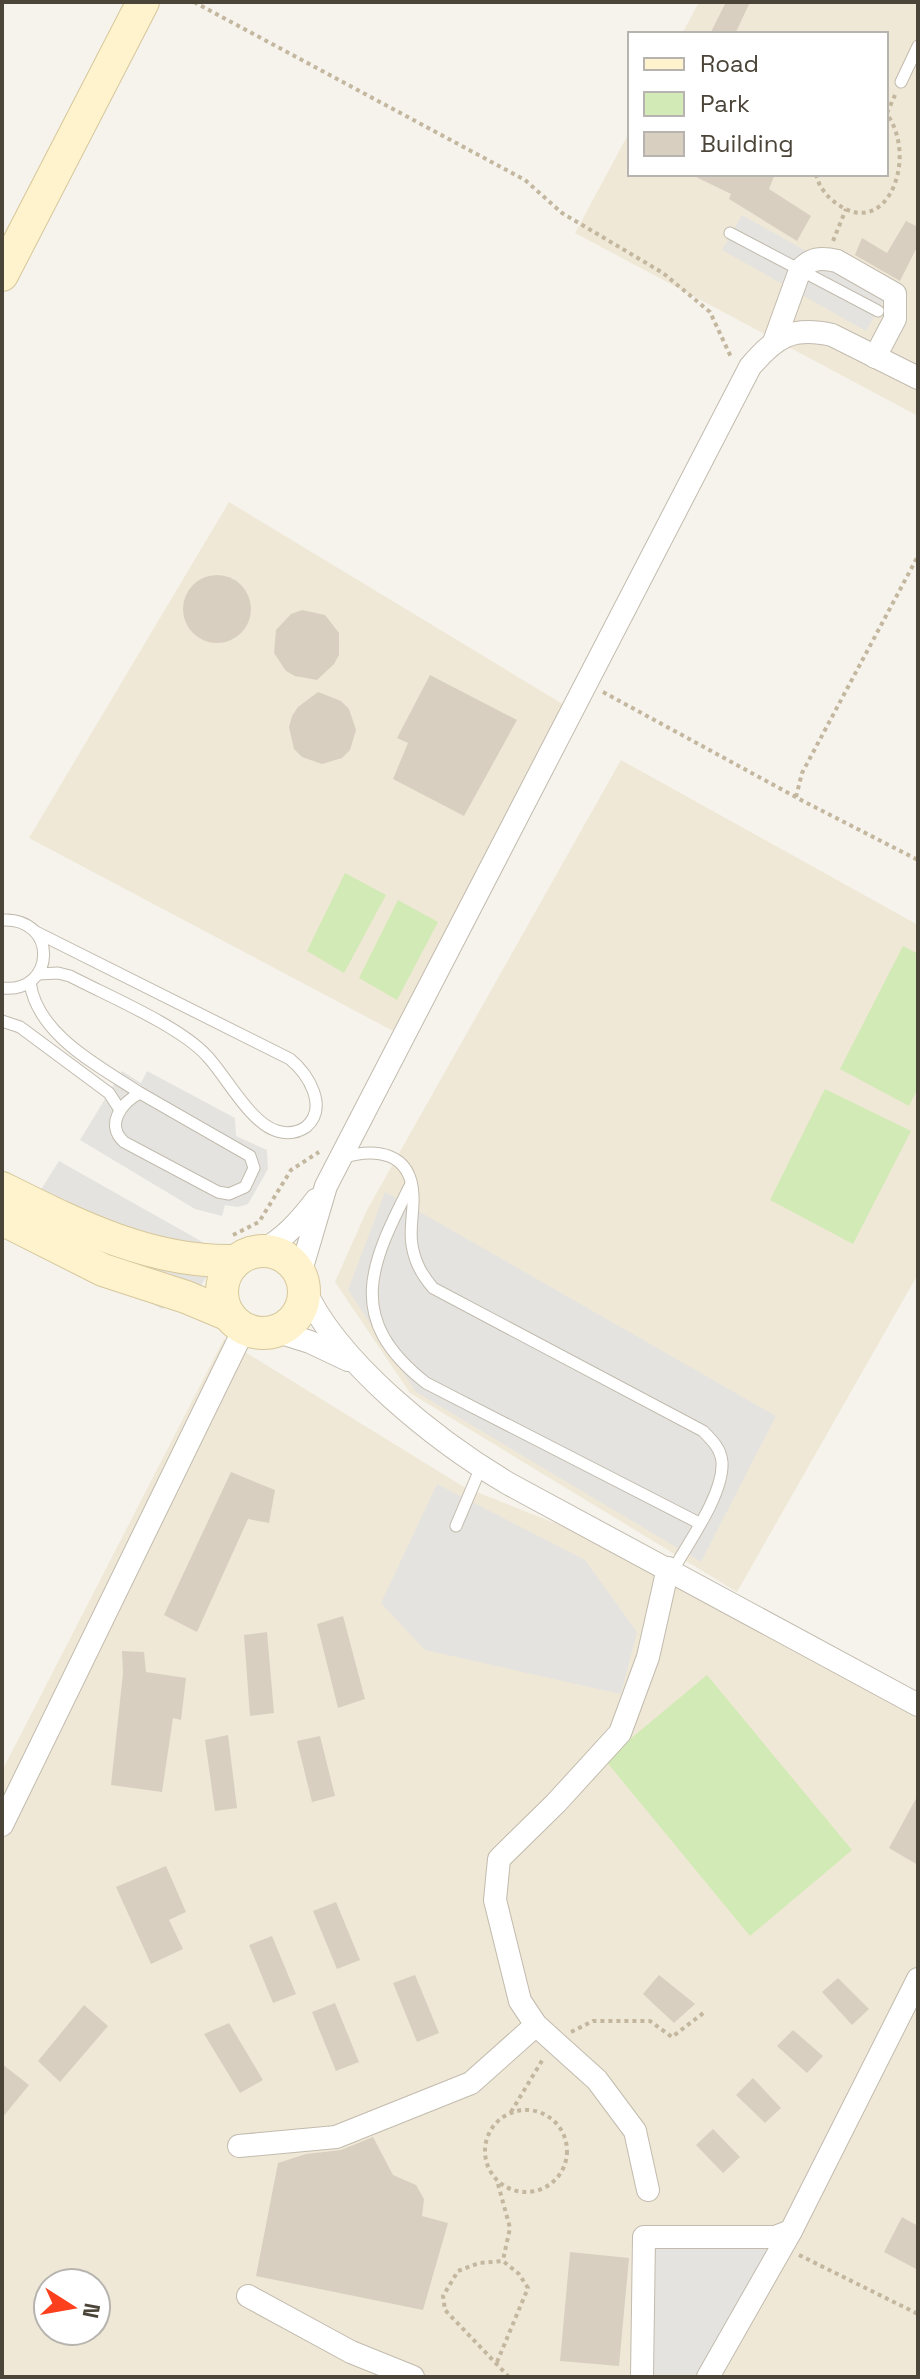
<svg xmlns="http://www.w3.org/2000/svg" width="920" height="2379" font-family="'Space Grotesk',sans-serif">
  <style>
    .education { fill: #efe8d6; fill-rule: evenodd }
    .green { fill: #d2eab5 }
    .parking { fill: #e5e3e0 }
    .building { fill: #d8cfc1 }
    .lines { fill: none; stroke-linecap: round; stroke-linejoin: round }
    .lane-casing { stroke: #c2bbae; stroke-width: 13 }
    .street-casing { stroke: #c2bbae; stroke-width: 24 }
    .secondary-casing { stroke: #d6c79b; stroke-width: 34 }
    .path { stroke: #c4b79f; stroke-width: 4; stroke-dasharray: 4 4; stroke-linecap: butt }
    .lane { stroke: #fff; stroke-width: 11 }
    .street { stroke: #fff; stroke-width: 22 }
    .secondary { stroke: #fff3cd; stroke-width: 32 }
  </style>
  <rect width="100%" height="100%" fill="#f6f3ec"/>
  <!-- education -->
  <g class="education">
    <polygon points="699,2 918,2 918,416 575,233 630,131 630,174 886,174 886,34 682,34"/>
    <polygon points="229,502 566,706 395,1032 29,838"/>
    <polygon points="621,760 918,925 918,1274 737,1592 410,1393 335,1282 367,1210"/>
    <path d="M 224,1339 L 464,1487 L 668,1568 L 918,1701 L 918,2377 L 2,2377 L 2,1771 ZM 48,2283 L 96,2283 L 96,2331 L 48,2331 Z"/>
  </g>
  <!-- green -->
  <g class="green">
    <polygon points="345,873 386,895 344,973 307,951"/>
    <polygon points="398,900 438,922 397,1000 359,978"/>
    <polygon points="903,946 918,954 918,1088 909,1106 840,1069"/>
    <polygon points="825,1089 911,1131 853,1244 770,1200"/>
    <polygon points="707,1675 852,1850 750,1936 605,1760"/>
  </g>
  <!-- parking -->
  <g class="parking">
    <polygon points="742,215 886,296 866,331 722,250"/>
    <polygon points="122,1071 141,1083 147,1071 235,1118 236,1136 267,1150 268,1169 248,1204 238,1207 225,1205 222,1216 195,1209 80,1140"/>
    <polygon points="59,1161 222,1253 194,1296 162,1309 28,1239 30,1207"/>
    <polygon points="385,1192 776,1416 701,1562 416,1392 348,1290"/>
    <polygon points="437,1484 585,1560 637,1632 621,1694 425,1650 381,1603"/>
    <polygon points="654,2248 782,2248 717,2377 651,2377"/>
  </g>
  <!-- building -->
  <g class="building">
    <polygon points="726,2 750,2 735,34 710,34"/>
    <polygon points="690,174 775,174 769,189 811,216 797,241 729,199 731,194"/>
    <polygon points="906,221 918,227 918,245 900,281 855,255 862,238 887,253"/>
    <circle cx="217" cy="609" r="34"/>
    <polygon points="302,610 325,615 339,633 339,655 334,664 317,680 295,676 286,671 274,653 276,630 291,614"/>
    <polygon points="430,675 517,720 464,816 393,779 408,743 397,738"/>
    <polygon points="318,692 341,701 349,709 356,730 350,750 342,758 322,764 302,757 294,749 289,727 292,716 298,707"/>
    <polygon points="231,1472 275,1490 269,1523 248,1519 197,1632 164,1615"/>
    <polygon points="343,1616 365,1699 338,1708 317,1624"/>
    <polygon points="267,1632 274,1713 250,1716 244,1635"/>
    <polygon points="122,1651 144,1652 146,1672 186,1678 181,1720 173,1718 162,1792 111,1785 123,1673"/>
    <polygon points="228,1735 237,1808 215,1811 205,1740"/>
    <polygon points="320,1736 335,1796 312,1802 297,1741"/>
    <polygon points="918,1795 918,1865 889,1848"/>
    <polygon points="166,1866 186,1912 169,1920 183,1949 151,1964 116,1887"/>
    <polygon points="336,1902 360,1960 337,1969 313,1911"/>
    <polygon points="272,1936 296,1994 273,2003 249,1945"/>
    <polygon points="415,1975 439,2033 417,2042 393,1983"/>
    <polygon points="659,1975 695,2004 674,2023 643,1994"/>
    <polygon points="838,1978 869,2009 852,2025 822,1992"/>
    <polygon points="335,2003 359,2062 336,2071 312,2012"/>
    <polygon points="84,2005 108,2026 60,2082 38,2061"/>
    <polygon points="229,2023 263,2080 240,2093 204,2034"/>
    <polygon points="793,2030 823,2056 807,2073 777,2046"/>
    <polygon points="2,2064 29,2085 2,2118"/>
    <polygon points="753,2078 781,2108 765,2123 736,2095"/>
    <polygon points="713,2129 740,2157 723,2173 696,2145"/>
    <polygon points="373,2137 393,2175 416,2185 424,2199 422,2216 448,2223 423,2310 256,2276 278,2163 306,2154 341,2150"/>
    <polygon points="902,2217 918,2226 918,2270 884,2252"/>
    <polygon points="570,2252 629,2258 619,2366 560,2361"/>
  </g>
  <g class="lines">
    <!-- lane casing -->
    <g class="lane-casing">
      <g id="lane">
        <polyline points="901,82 918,46"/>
        <polyline points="730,233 878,311"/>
        <path d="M 2,920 C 59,917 56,994 2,988"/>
        <path d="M 36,932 L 290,1059 C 308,1074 329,1107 306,1127 C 297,1133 287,1134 277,1131 C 250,1123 226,1076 207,1056 C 180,1026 108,996 70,976 L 58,973 L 38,974"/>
        <path d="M 30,982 C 37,1035 99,1066 140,1093"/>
        <polyline points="2,1021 20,1027 109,1093 120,1110"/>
        <path d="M 140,1093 L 250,1156 L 254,1168 L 245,1187 L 229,1194 L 218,1192 L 124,1142 C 105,1125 121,1103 140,1093 Z"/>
        <path d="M 341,1158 C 376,1147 411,1152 413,1195 C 414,1212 409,1229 412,1245 C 415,1263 422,1275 433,1288 L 703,1431 C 712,1440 721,1449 722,1462 C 724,1494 688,1543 673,1570"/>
        <path d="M 411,1184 C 371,1263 343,1318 426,1383 L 699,1523"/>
        <polyline points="456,1526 481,1467"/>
      </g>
    </g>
    <!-- street casing -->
    <g class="street-casing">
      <g id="street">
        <path d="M 774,342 L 800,270 C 811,258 821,257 837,261 L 895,294 L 895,319 L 875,357"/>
        <path d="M 261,1251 C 284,1239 300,1221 316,1200"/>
        <path d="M 300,1274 L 326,1186 L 750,367 C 775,337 792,326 832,335 L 918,378"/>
        <path d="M 303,1286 C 336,1362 438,1442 509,1484 L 918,1705"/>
        <polyline points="275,1331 310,1342 348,1360"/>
        <polyline points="2,1825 244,1329"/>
        <polyline points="239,2146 336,2137 471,2083 536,2025"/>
        <polyline points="648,2190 635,2131 597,2080 536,2025 520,2001 495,1900 499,1859 556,1803 620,1733 648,1657 668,1568"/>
        <polyline points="248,2296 351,2352 413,2377"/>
        <polyline points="642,2377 644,2237 775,2237 791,2231"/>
        <polyline points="708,2377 791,2231 918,1979"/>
      </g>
    </g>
    <!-- secondary casing -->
    <g class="secondary-casing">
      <g id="secondary">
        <polyline points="2,275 143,2"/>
        <path d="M 2,1188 C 76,1225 150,1263 235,1261"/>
        <polyline points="2,1219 103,1270 186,1297 229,1315"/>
        <circle cx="263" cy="1292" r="41"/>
      </g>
    </g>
    <!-- path -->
    <g class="path">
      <polyline points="194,2 525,180 562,213 663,273 710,312 731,357"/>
      <polyline points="887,113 895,95"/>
      <path d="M 816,174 C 818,184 824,193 832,200 C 886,246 920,157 886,113"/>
      <polyline points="833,241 846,209"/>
      <polyline points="603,692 803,801 918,860"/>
      <polyline points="796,797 802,773 918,556"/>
      <polyline points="233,1235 259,1222 291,1170 319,1152"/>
      <polyline points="571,2032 593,2021 650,2021 672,2037 706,2011"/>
      <circle cx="526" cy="2151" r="41"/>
      <polyline points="511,2112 543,2059"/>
      <polyline points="498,2184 510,2228 503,2260"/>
      <polyline points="799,2255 918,2314"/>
      <polyline points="497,2362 528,2288 519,2274 503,2261 479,2263 458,2271 443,2296 445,2310 509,2377"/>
    </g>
    <!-- lane -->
    <use href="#lane" class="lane"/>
    <!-- street -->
    <use href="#street" class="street"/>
    <!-- secondary -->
    <use href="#secondary" class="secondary"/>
  </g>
  <!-- border -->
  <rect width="920" height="2379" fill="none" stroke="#4b4439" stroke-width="8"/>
  <!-- legend -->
  <rect x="628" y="32" width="260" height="144" fill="#ffffff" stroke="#b7b4b0" stroke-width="2"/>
  <rect x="644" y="58" width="40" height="12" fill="#fff3cd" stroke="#b7b4b0" stroke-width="2"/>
  <text x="700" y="72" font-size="24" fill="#4b4439">Road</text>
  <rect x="644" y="92" width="40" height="24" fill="#d2eab5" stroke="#b7b4b0" stroke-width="2"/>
  <text x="700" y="112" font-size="24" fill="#4b4439">Park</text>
  <rect x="644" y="132" width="40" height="24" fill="#d8cfc1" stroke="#b7b4b0" stroke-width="2"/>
  <text x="700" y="152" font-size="24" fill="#4b4439">Building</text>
  <!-- north arrow -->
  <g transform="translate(72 2307) rotate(101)"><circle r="38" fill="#ffffff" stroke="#b7b4b0" stroke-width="2"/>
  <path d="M0-6L14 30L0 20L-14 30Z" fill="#fc3f1d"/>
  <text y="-12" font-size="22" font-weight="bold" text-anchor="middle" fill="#4b4439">N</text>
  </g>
</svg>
